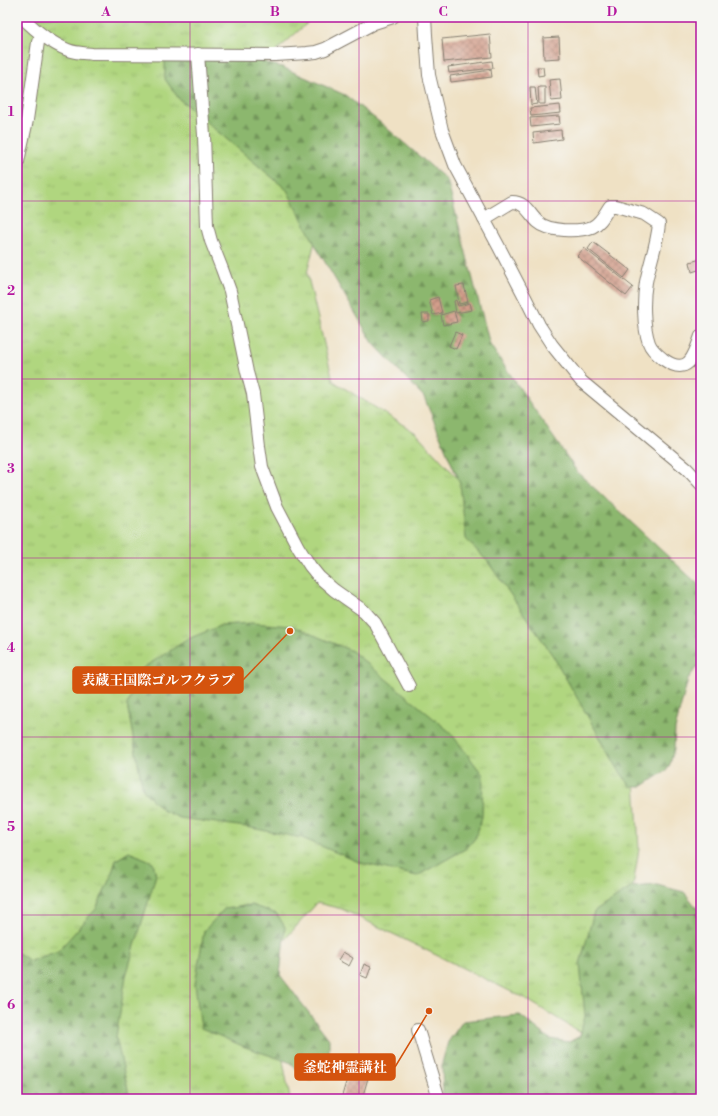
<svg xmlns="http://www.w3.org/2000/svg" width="718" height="1116" font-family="'Libre Bodoni','Noto Serif JP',serif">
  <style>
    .grass { fill: url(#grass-tufts); stroke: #66794e }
    .forest { fill: url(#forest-firs); stroke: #546a45 }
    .building { fill: url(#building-cross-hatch) }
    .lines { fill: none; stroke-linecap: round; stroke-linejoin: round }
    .minor-casing { stroke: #867e70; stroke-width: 14 }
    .minor { stroke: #fff; stroke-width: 12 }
    .grid { fill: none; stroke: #b5179e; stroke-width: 1; stroke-opacity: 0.55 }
    .leader { fill: none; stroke: #d4530e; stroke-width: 1.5 }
    .callout-dot { fill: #d4530e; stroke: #f6f6f2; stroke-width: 1.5 }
    .callout { fill: #d4530e; stroke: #d4530e; stroke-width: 1.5 }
    .callout-label { font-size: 14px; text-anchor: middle; font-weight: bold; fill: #fff }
    .neatline { fill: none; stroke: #b5179e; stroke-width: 1.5 }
    .grid-label { font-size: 13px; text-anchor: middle; font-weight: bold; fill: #b5179e }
  </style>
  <defs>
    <pattern id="grass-tufts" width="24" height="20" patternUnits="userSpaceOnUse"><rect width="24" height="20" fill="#b0d67f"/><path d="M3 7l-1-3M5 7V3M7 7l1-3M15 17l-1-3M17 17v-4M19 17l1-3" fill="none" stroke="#97b76d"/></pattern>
    <pattern id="forest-firs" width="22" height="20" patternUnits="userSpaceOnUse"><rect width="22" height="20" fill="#8cb76e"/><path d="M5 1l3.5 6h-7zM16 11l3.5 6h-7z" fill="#72945a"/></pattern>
    <pattern id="building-cross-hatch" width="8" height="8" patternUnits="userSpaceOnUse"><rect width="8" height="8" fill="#d29e8b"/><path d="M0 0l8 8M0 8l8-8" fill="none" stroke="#aa8071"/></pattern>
  </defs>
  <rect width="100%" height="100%" fill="#f6f6f2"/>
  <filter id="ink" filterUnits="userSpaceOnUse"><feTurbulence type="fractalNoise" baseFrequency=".025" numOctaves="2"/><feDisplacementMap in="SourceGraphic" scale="8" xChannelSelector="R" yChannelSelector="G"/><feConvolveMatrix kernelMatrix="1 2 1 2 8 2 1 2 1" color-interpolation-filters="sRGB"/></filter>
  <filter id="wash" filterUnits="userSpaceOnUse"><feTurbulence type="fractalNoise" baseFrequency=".012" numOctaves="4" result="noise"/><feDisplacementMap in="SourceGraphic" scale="16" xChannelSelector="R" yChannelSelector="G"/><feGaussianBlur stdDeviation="0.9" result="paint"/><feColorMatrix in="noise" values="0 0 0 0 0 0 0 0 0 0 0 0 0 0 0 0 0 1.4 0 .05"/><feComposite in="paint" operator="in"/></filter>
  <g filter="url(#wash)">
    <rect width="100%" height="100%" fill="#efe1c4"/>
    <!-- grass -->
    <polygon class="grass" points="17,17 314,17 254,71 346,117 307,273 333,381 416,433 493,516 633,745 639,849 607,1049 526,999 342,909 317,903 265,962 290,1099 17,1099"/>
    <!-- forest -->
    <g class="forest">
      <polygon points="165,56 243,57 282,67 345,95 382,124 447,180 490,345 578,473 701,587 701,661 688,679 675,729 674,749 670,764 667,770 641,787 631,787 618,769 553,656 488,562 466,539 460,484 424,397 373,343 319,252 287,190 179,99 165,79"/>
      <polygon points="251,623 292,626 352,651 450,732 483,775 482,817 476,837 467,848 417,876 361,863 302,838 246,827 180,818 162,810 143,790 127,705 140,670 188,639 222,625"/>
      <polygon points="129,852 153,862 156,875 126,976 116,1037 130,1099 17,1099 17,952 30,961 58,951 96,909 111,876 116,860"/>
      <polygon points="657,885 684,892 701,913 701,1099 443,1099 442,1063 448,1042 463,1021 520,1015 550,1039 569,1042 580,1036 585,1016 580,964 594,912 632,887"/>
      <polygon points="251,905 277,914 285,927 280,975 329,1039 329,1052 327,1059 310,1081 289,1062 245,1047 201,1028 195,984 204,931 224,909"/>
    </g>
    <g id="blocks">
      <!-- building -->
      <g class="building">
        <polygon points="490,34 492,57 444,62 442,39"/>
        <polygon points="559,37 560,58 544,59 543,38"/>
        <polygon points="492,61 493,68 449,73 448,67"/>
        <polygon points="537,67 543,67 544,75 538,76"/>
        <polygon points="491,70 492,77 451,82 450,76"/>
        <polygon points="560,79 562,100 551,101 549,80"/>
        <polygon points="530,87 535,87 537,104 531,105"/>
        <polygon points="538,87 545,87 545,104 539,104"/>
        <polygon points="560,105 561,113 531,116 530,108"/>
        <polygon points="559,116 560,124 531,127 530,118"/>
        <polygon points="561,130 562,139 534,143 533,133"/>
        <polygon points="593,242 630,270 624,278 588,249"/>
        <polygon points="584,248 633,287 626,296 577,256"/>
        <polygon points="701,259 701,269 692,272 690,262"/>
        <polygon points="464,285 468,302 459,304 456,286"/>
        <polygon points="438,297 442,313 433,315 429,300"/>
        <polygon points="456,300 458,306 470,303 472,310 456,313 454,301"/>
        <polygon points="454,311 457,322 443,325 441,315"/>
        <polygon points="422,314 429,314 429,321 423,322"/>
        <polygon points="455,332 462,335 456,349 449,346"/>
        <polygon points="343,952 353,958 349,966 338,960"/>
        <polygon points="364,964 371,967 367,978 360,975"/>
        <polygon points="349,1072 368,1078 362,1099 341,1099"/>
      </g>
    </g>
  </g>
  <g filter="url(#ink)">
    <use href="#blocks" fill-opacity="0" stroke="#867e70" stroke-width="1"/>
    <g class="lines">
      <!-- minor casing -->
      <g class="minor-casing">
        <g id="minor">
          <path d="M 22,17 C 35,30 50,43 68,50 C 75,53 84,53 92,54 L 275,55 L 307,53 L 316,52 L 325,49 L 374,23 L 393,17"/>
          <polyline points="425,17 426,35 429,75 442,130 455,165 499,247 526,299 539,325 552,345 581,381 687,469 701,484"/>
          <polyline points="198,54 204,135 207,226 211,241 222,269 230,291 247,372 253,394 259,446 262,467 277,507 298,547 310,566 319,577 334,590 364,611 375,623 409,686"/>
          <polyline points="17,166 27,120 38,42 42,35"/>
          <path d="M 484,219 L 512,202 C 526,202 529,214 538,222 C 549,232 579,232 592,227 C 601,223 605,213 610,206 L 616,206 L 644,214 L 659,224 C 657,244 650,262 646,282 C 643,299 643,326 649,343 C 651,349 658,355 663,359 C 688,377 694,357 701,336"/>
          <polyline points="418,1030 439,1099"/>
        </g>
      </g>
      <!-- minor -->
      <use href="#minor" class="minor"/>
    </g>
  </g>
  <!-- grid -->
  <path class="grid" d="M 190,17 L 190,1099M 359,17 L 359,1099M 528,17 L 528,1099M 17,201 L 701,201M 17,379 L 701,379M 17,558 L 701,558M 17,737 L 701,737M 17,915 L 701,915"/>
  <!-- callouts -->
  <path class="leader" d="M290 631L243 680M429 1011L395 1067"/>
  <g class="callout-dot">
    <circle cx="290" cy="631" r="4"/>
    <circle cx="429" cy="1011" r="4"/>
  </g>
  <g class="callout">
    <rect x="73" y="667" width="170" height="26" rx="4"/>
    <rect x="295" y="1054" width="100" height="26" rx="4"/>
  </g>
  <g class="callout-label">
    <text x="158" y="685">表蔵王国際ゴルフクラブ</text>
    <text x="345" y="1072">釜蛇神霊講社</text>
  </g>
  <!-- margin -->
  <rect width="718" height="1116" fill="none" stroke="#f6f6f2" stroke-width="44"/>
  <rect x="22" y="22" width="674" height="1072" class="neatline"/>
  <g class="grid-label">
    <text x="106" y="16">A</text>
    <text x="275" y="16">B</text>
    <text x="443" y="16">C</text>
    <text x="612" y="16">D</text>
    <text x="11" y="116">1</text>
    <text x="11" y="295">2</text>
    <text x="11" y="473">3</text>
    <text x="11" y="652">4</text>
    <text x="11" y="831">5</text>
    <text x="11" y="1009">6</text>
  </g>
</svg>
